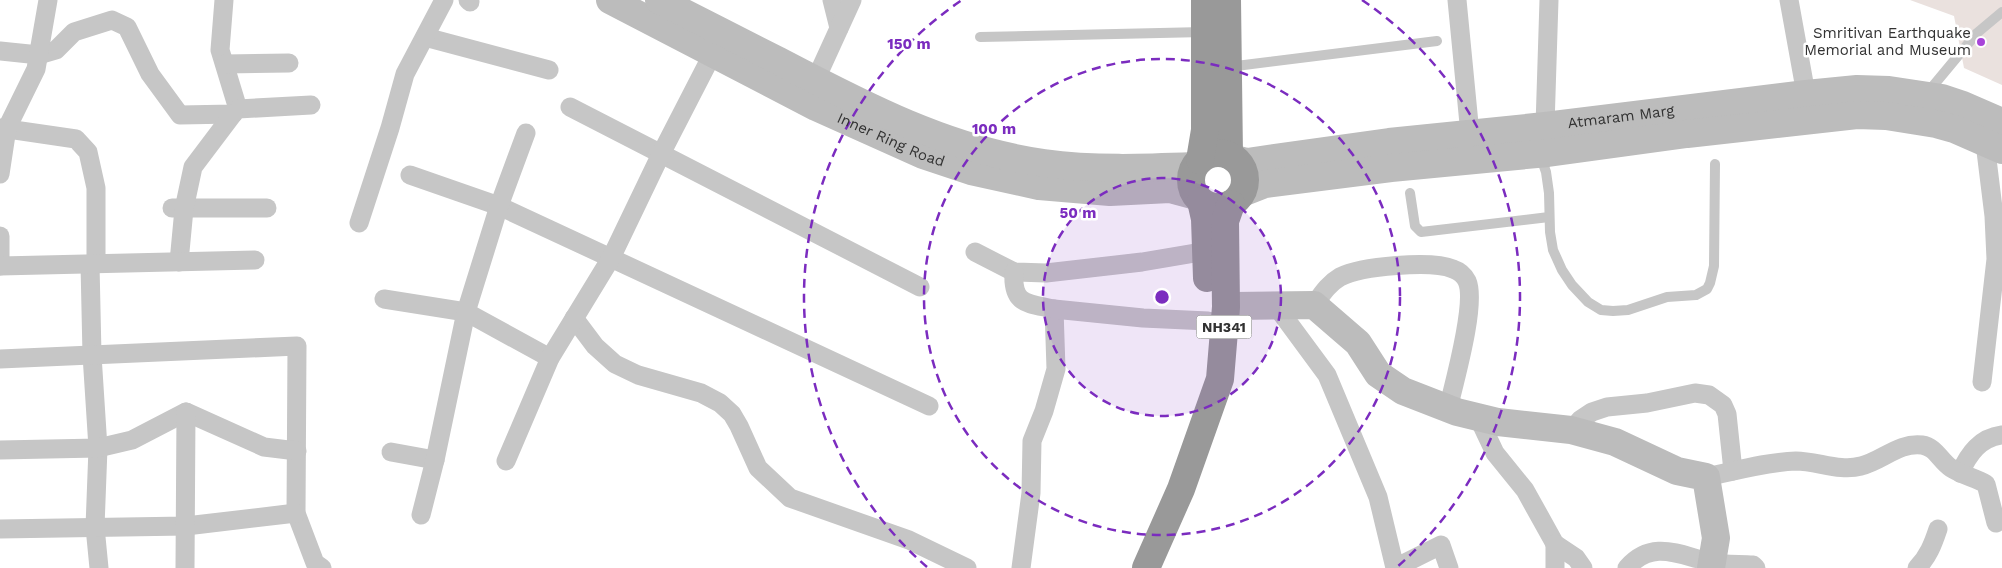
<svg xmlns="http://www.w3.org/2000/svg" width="2002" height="568" font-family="'Work Sans',sans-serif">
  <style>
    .green { fill: #eae1de }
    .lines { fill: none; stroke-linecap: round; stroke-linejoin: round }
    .lane { stroke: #c6c6c6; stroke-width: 10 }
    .street { stroke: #c6c6c6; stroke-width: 19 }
    .secondary { stroke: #bcbcbc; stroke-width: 28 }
    .highway { stroke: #999; stroke-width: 28 }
    .ring { fill: none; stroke: #7b2cbf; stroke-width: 2.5; stroke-dasharray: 9 6 }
    .poi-dot { fill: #a844d9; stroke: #fff; stroke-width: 2 }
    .labels { text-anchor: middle; stroke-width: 5; stroke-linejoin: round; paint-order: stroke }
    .shield { fill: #fff; stroke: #707070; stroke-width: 1 }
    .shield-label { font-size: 14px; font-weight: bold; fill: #323232 }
    .poi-label { font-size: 15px; fill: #323232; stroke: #fff; text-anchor: end }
    .street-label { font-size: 15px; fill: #323232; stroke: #fff }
    .centre { fill: #7b2cbf; stroke: #fff; stroke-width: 2.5 }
    .ring-label { font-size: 15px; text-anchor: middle; font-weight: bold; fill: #7b2cbf; stroke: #fff; stroke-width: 5; stroke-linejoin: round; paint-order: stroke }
  </style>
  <rect width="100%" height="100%" fill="#fff"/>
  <!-- green -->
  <polygon class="green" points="1910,0 2002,0 2002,85 1964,68 1954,16"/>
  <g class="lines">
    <!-- lane -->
    <g class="lane">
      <polyline points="980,37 1204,32"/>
      <polyline points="1228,67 1437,41"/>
      <polyline points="1928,92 1977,33 2002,12"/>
      <polyline points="1540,155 1546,172 1549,193 1550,232 1553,250 1562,270 1572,285 1588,302 1601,310 1613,311 1628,310 1667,297 1696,295 1707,289 1710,283 1714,266 1715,164"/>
      <polyline points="1410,193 1415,226 1421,232 1549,217"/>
    </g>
    <!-- street -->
    <g class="street">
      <polyline points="224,0 220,50 238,109"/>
      <polyline points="468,0 470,2"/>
      <polyline points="832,0 839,28"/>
      <polyline points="1457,0 1470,134"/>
      <polyline points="1789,0 1806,94"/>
      <polyline points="425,37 549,70"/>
      <polyline points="0,51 39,55 56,50 74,32 112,20 127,27 150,74 180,115 233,114 238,109 311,105"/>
      <polyline points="225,64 289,63"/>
      <polyline points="815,81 852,0"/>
      <polyline points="570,107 920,287"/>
      <polyline points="1545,126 1549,0"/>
      <polyline points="0,128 76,139 88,152 96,188 96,264"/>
      <polyline points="0,174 7,128 36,69 48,0"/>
      <polyline points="410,175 499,206 929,406"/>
      <polyline points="172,208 267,208"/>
      <polyline points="359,223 390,128 405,74 444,0"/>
      <polyline points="0,236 0,266"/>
      <polyline points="975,252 1014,272 1046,273 1142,262 1207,251"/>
      <polyline points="179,262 184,209 193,167 233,114"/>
      <polyline points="90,264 92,355 98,448 95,527 99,568"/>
      <polyline points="0,266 255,260"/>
      <path d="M 1014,272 C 1012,305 1027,303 1054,309 L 1056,369 L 1044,411 L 1032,441 L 1031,493 L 1021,568"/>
      <polyline points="384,299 466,312 550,358"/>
      <path d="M 1314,305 C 1322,294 1328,284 1340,277 C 1361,266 1432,260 1453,269 C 1459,271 1464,275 1467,281 C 1477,303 1454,383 1448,409"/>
      <polyline points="1276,306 1327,375 1378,497 1395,568 1441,545 1449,568"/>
      <polyline points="1054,309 1143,318 1208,321"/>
      <polyline points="574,318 595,346 615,364 638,375 701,393 720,403 732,414 739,426 758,468 790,498 909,540 967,568"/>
      <polyline points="0,359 297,346 296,513 315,563 322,568"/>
      <polyline points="1982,382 1996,259 1994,216 1985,143"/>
      <polyline points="1478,417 1495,453 1525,490 1555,544 1576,558 1583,568"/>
      <polyline points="1571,430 1580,420 1592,412 1607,407 1647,403 1695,393 1709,395 1723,405 1727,414 1733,471"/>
      <polyline points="0,450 98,448 132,440 186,412 264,447 297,451"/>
      <polyline points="391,452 435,460"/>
      <polyline points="506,461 550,358 611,258 661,154 713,53"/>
      <path d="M 1960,473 C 1969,453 1980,438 2002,435"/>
      <path d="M 1706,477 C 1735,471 1766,462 1796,461 C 1817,461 1840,472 1861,466 C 1882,461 1899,442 1922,445 C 1936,447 1940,461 1951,468 C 1962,475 1975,478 1986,484 L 1996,523"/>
      <polyline points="421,515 435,460 466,312 499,206 526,133"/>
      <polyline points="0,529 186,526 296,513"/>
      <polyline points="185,568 186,412"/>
      <polyline points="1555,568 1555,544"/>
      <path d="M 1627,568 C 1652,539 1679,555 1710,562 C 1724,565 1739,564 1753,565 L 1756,568"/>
      <path d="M 1917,568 C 1928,557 1933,544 1938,529"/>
    </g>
    <!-- secondary -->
    <g class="secondary">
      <path id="s1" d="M 610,0 L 816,107 L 923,155 L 971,171 L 1039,186 L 1110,192 L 1170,189 L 1196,196"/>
      <path d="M 659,0 C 698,20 738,40 777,60 C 861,104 948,150 1044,163 C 1094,170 1144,168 1195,166"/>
      <path id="s2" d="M 1235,159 L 1247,162 L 1389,142 L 1545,126 L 1806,94 L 1857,89 L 1889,90 L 1942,98 L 1963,105 L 2002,122"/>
      <polyline points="1242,193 1265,184 1391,168 1548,153 1687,134 1857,115 1886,116 1936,124 1954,129 2002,150"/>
      <polyline points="1235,306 1314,305 1358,343 1378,374 1403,391 1457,412 1498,422 1571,430 1615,442 1677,471 1706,477 1716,538 1711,568"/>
    </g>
    <!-- highway -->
    <g class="highway">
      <polyline points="1227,0 1229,155"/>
      <circle cx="1218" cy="180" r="27"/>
      <polyline points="1200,160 1205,130 1205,0"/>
      <polyline points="1201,201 1205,219 1207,278"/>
      <polyline points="1146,568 1181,489 1220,379 1226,307 1225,221 1231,204"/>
    </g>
  </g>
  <!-- distance rings -->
  <circle cx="1162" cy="297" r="119" fill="#7b2cbf" fill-opacity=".12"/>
  <g class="ring">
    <circle cx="1162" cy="297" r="119"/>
    <circle cx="1162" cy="297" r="238"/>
    <path d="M927 567A358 358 0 0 1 962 0M1362 0A358 358 0 0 1 1397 567"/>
  </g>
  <!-- markers -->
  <circle class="poi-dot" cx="1981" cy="42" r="5"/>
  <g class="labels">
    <!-- shield labels -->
    <rect class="shield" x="1196.5" y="315.5" width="55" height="23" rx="4"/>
    <g class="shield-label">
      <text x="1224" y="332">NH341</text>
    </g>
    <!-- poi labels -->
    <g class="poi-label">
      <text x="1971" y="38">Smritivan Earthquake<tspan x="1971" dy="17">Memorial and Museum</tspan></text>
    </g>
    <!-- street labels -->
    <g class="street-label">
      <text dy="5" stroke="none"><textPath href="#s2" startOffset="389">Atmaram Marg</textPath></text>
      <text dy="5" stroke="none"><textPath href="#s1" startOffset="314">Inner Ring Road</textPath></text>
    </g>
  </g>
  <circle cx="1162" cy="297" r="8" class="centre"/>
  <g class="ring-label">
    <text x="909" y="49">150 m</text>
    <text x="994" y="134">100 m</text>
    <text x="1078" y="218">50 m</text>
  </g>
</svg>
